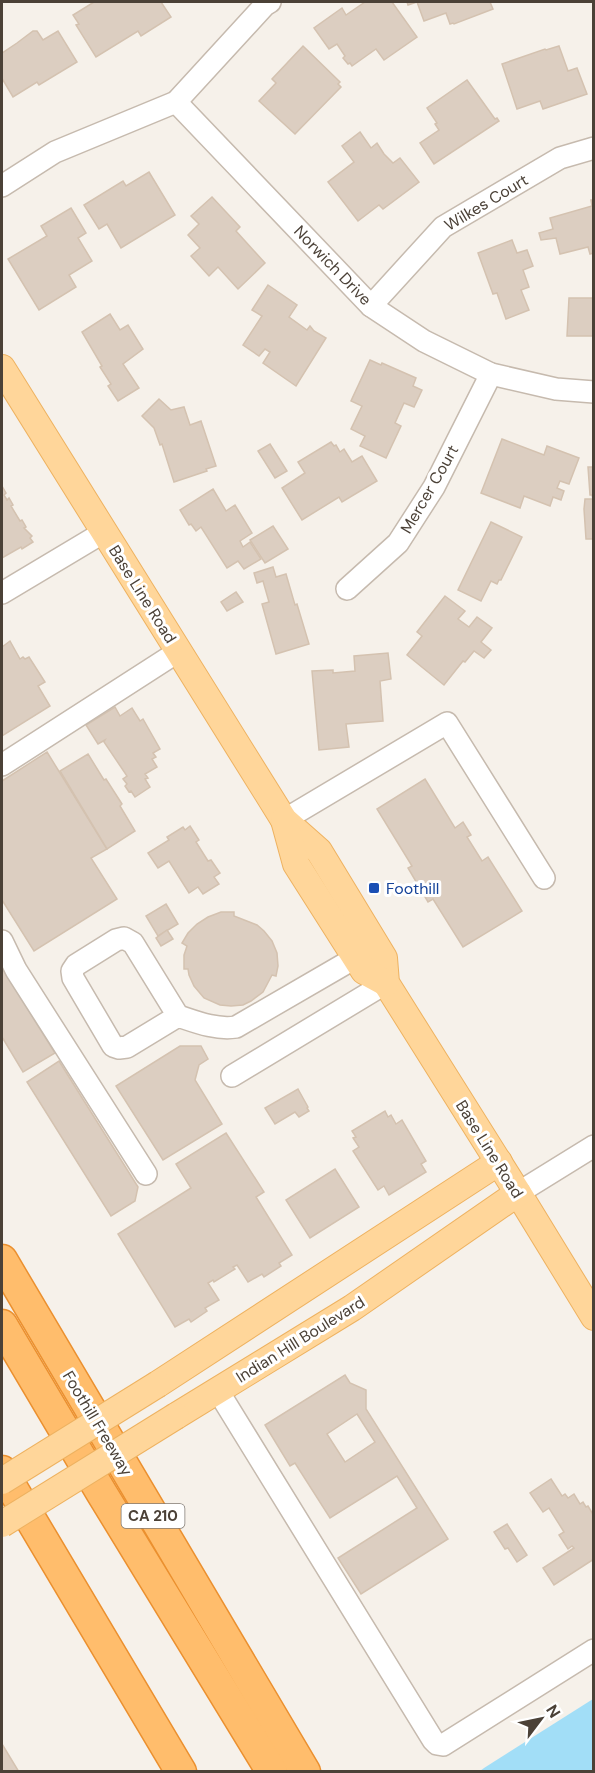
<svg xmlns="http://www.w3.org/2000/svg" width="595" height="1773" font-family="'DM Sans',sans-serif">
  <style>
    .water { fill: #a2def7 }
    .building { fill: #dccec1; stroke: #d4c2b0; stroke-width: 1.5; fill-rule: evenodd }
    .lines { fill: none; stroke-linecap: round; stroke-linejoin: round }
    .minor-casing { stroke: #c6baae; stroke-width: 24 }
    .major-casing { stroke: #eeb260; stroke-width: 28 }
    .highway-casing { stroke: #eb902f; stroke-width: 33 }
    .minor { stroke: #fff; stroke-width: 21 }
    .major { stroke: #ffd69a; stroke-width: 26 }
    .highway { stroke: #ffbd6c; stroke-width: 30 }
    .major-bridge-casing { stroke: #eeb260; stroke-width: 28; stroke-linecap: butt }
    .major-bridge { stroke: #ffd69a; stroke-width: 26 }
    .transit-dot { fill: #1a4fb4; stroke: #fff; stroke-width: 2 }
    .labels { text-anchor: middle; stroke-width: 6; stroke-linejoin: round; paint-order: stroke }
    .shield { fill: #fff; stroke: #817a73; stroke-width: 1.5 }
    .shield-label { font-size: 15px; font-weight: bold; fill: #4b4137 }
    .street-label { font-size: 16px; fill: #4b4137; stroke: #fff }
    .transit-label { font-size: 16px; fill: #164399; stroke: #fff; text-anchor: start }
  </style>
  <rect width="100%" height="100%" fill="#f6f1ea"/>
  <!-- water -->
  <polygon class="water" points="593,1699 593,1771 480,1771 484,1768"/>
  <!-- building -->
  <g class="building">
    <polygon points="94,2 161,2 171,17 141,36 138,31 96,57 76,25 79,24 73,15"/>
    <polygon points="365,2 392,2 417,37 384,60 376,49 352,66 350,63 348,64 343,58 345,56 337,44 329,49 314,28 342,8 346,15"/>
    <polygon points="407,2 490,2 493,9 454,24 453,23 450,24 446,13 424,21 417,2 408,5"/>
    <polygon points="33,31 37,31 43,40 58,31 77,62 39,85 37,82 13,97 3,80 2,81 2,51 2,53 17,43"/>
    <polygon points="303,46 340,82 338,84 341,87 295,134 259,101 276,83 272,79"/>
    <polygon points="559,46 568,71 577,68 587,94 543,109 540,101 517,109 502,64 545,49 546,50"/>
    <polygon points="467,80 495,119 497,118 499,121 434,164 420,143 439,130 435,124 437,123 427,108"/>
    <polygon points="360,132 371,148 377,143 384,154 393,163 400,158 419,182 383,209 379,205 358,221 328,182 354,162 342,146"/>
    <polygon points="149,172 175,215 121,248 107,224 99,229 84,205 123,181 126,186"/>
    <polygon points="212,197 240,227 236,231 265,263 238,289 218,267 209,276 191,256 200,248 188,235 199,224 191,216"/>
    <polygon points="591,200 594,200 594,253 590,254 588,247 560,254 556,238 541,240 539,233 553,229 550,218 592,206"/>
    <polygon points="71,208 86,233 78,238 92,261 69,275 76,287 39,310 8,259 47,236 41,226"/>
    <polygon points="512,240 517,253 527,250 533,266 523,270 529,287 521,290 529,310 506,319 497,293 493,294 478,253"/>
    <polygon points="268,285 297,305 289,317 307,330 310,326 314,331 326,338 296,386 263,363 270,352 265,349 259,356 243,345 262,316 252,310"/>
    <polygon points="569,298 594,298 594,336 567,336"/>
    <polygon points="110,314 120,330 128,325 143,349 123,364 139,388 118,401 108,386 111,384 100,367 102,366 82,332"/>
    <polygon points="370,360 381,365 382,363 416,378 413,386 422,390 414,407 404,403 395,423 401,426 386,458 360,446 365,436 351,429 362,406 351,401"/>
    <polygon points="159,399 171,410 184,407 190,425 201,421 216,466 206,469 207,471 174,482 162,444 160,445 154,428 142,416"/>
    <polygon points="502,439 544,455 547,446 579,458 569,484 560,481 557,488 564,491 561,500 553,497 550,506 524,496 520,508 481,493"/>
    <polygon points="331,442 334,446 336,445 340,452 344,449 352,462 362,456 377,481 342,502 339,497 302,520 282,488 305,473 298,462"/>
    <polygon points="270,444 287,471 275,478 258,451"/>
    <polygon points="588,467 594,467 594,539 586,539 584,509 585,499 593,499 592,495 590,495"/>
    <polygon points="2,486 6,493 4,495 7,500 9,498 13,505 11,506 20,521 22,520 26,527 24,528 32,536 30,538 33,542 22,549 21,547 2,558"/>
    <polygon points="213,489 226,511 235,505 252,533 240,541 243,547 250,542 261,559 244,569 238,561 227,568 201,527 196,531 191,524 189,525 180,510"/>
    <polygon points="491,522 522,537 501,580 499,580 497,584 491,581 481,601 458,590"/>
    <polygon points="273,526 288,549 265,563 250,540"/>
    <polygon points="273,567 276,577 286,574 295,605 297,604 309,644 276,654 262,604 269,602 263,581 257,583 254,573"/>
    <polygon points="236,592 243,602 227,611 221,602"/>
    <polygon points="445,596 465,611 458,619 469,627 477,617 492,628 481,642 491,650 484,658 474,651 465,662 463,661 444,685 407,655 422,636 417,632"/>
    <polygon points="10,641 20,659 23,657 25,659 29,657 45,682 38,686 50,706 2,736 2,647"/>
    <polygon points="388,653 391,679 380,681 383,721 346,724 349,747 319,750 312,671 333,670 333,673 355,671 354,656"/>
    <polygon points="115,707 120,716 132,708 140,721 143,719 160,749 153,753 156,757 152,759 157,767 145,774 148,778 145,779 150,787 135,797 131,791 129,792 125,786 127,784 123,779 127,776 104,742 105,740 98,744 86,725"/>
    <polygon points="47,752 107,849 91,858 117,899 34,951 2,900 2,781"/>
    <polygon points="88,754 104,780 106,779 122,804 120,806 135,831 107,849 60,771"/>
    <polygon points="425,779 455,828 463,822 471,835 467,837 482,861 488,857 522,911 463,947 433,899 428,902 408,868 412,866 377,809"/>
    <polygon points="190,826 199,840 196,842 208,861 211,860 220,873 214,877 219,884 203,894 198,887 189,893 169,861 158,868 148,853 169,840 167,837 183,827 185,830"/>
    <polygon points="166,904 178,924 158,936 146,916"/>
    <polygon points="221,912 234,912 234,916 257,925 264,931 272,941 277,953 278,966 276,976 272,975 263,992 251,1001 243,1005 231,1006 220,1005 204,998 194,986 189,975 188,969 184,969 184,955 187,946 182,943 188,933 197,924 208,917"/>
    <polygon points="167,930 173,939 161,946 156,938"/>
    <polygon points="2,968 55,1053 23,1072 2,1037"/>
    <polygon points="180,1046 201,1046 208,1059 199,1065 195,1080 222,1124 163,1160 116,1086"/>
    <polygon points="59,1061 138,1187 135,1201 111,1216 27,1082"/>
    <polygon points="298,1089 308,1107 307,1108 309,1111 299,1117 295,1112 275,1124 265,1108"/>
    <polygon points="385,1111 388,1117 391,1115 396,1124 402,1120 426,1161 421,1164 426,1172 389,1195 384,1186 378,1190 353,1151 359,1147 353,1138 356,1137 352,1131"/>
    <polygon points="226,1133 264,1192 256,1197 292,1255 279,1263 281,1266 264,1277 262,1274 248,1282 237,1265 233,1267 235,1269 214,1282 213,1280 208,1283 219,1300 205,1308 207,1311 191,1322 189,1319 175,1327 118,1234 191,1188 176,1164"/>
    <polygon points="335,1169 359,1207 310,1238 286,1200"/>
    <path d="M 345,1375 L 350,1383 L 366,1390 L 366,1409 L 448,1539 L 361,1594 L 338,1558 L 417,1508 L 397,1476 L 330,1518 L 295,1463 L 290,1466 L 265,1425 ZM 357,1414 L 375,1442 L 345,1462 L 327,1434 Z"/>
    <polygon points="551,1479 562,1496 565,1494 568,1498 574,1494 580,1504 583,1502 586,1507 588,1506 594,1516 594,1559 554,1585 543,1568 574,1548 572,1546 568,1549 559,1535 564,1532 549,1508 543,1512 530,1493"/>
    <polygon points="507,1524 527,1555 517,1562 508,1548 505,1549 494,1532"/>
    <polygon points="2,1744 19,1772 2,1772"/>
  </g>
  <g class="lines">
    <!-- minor casing -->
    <g class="minor-casing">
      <g id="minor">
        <polyline points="176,102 371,306 424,341 491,374 556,389 594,392"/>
        <polyline points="2,186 55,152 176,102 265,5 270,2"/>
        <polyline points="371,306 443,227 560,158 594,148"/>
        <polyline points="347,589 398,543 434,487 491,374"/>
        <polyline points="2,593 104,532"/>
        <polyline points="2,765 179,651"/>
        <polyline points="284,820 447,723 544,878"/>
        <polyline points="2,941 16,970 146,1174"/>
        <path d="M 178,1016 L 127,1047 L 119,1048 L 113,1046 L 73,978 L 72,971 L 76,965 L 116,940 L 124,938 L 133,943 L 178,1016 C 196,1022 216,1030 236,1027 L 355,958"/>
        <polyline points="232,1076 386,983"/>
        <polyline points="518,1193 594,1146"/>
        <polyline points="218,1391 433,1740 437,1744 443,1745 594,1650"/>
      </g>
    </g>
    <!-- major casing -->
    <g class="major-casing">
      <g id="major">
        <polyline points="2,368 284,820 319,851 384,958 386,983 518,1193 594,1317"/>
        <polyline points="284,820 296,864 364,971 386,983"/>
        <polyline points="158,1384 499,1162"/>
        <polyline points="176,1416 352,1308 518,1193"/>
      </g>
    </g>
    <!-- highway casing -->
    <g class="highway-casing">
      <g id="highway">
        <polyline points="2,1260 305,1772"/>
        <polyline points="2,1325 101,1492 272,1772"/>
        <polyline points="2,1471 181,1772"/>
      </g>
    </g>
    <!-- minor -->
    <use href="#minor" class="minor"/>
    <!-- major -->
    <use href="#major" class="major"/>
    <!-- highway -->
    <use href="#highway" class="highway"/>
    <!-- major-bridge casing -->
    <g class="major-bridge-casing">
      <g id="major-bridge">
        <polyline points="2,1481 158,1384"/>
        <polyline points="2,1524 176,1416"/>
      </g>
    </g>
    <!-- major-bridge -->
    <use href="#major-bridge" class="major-bridge"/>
  </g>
  <!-- markers -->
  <rect class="transit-dot" x="368" y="882" width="12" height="12" rx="3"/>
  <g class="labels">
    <!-- shield labels -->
    <rect class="shield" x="121.5" y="1504" width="63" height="24" rx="4.5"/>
    <g class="shield-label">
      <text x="153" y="1521">CA 210</text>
    </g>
    <!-- street labels -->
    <g class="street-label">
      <text transform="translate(486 202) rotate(-31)" y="6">Wilkes Court</text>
      <text transform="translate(333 265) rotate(46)" y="6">Norwich Drive</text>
      <text transform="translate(429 489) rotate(-60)" y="6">Mercer Court</text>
      <text transform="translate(143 594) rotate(58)" y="6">Base Line Road</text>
      <text transform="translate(490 1149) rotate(58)" y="6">Base Line Road</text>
      <text transform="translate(300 1339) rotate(-32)" y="6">Indian Hill Boulevard</text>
      <text transform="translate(98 1423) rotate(59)" y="6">Foothill Freeway</text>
    </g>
    <!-- transit labels -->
    <g class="transit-label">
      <text x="386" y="894">Foothill</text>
    </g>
  </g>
  <!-- border -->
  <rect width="595" height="1773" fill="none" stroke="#4b4137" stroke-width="6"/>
  <!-- north arrow -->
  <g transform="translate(541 1719) rotate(58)" stroke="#ffffff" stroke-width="4.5" paint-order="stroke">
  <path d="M0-4.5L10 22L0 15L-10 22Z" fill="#4b4137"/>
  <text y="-9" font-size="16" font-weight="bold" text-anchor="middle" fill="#4b4137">N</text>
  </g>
</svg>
